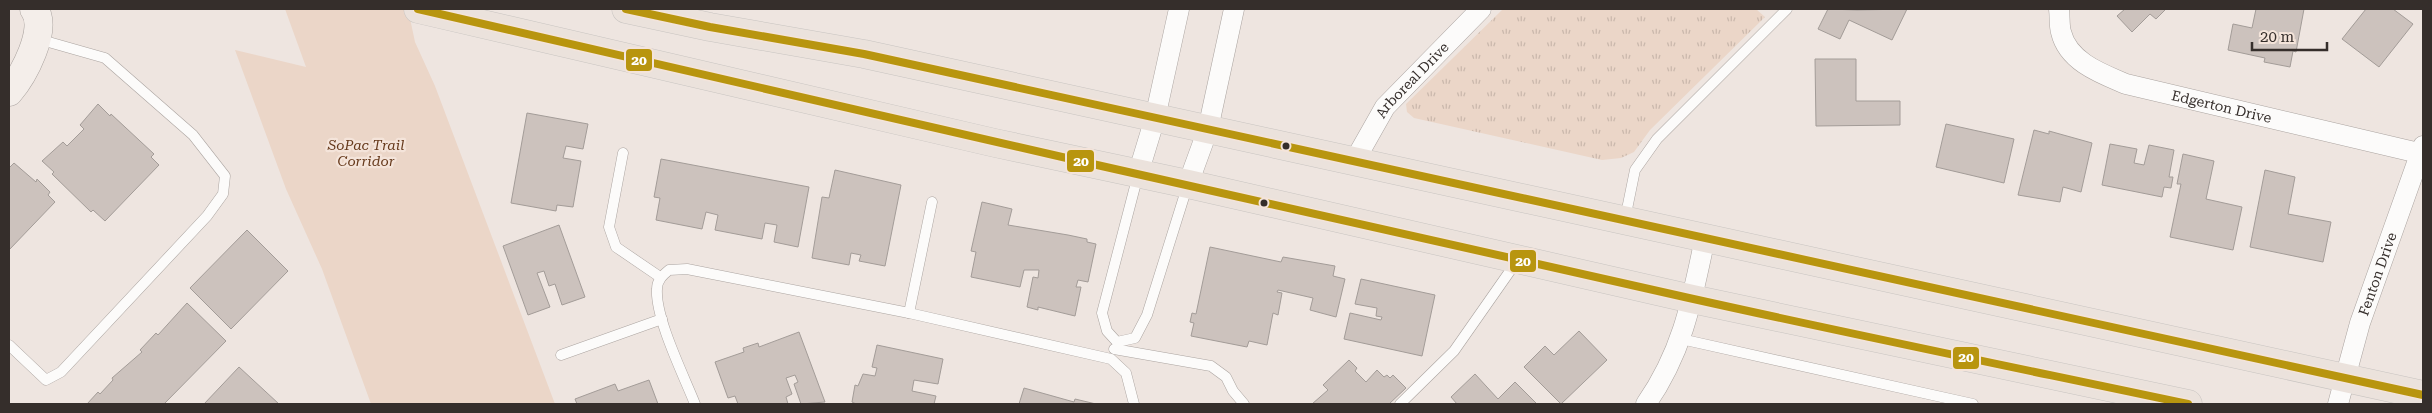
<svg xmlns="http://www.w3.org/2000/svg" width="2432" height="413" font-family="'Roboto Serif',serif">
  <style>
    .grass { fill: url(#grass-tufts) }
    .park { fill: #ebd6c8 }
    .building { fill: #ccc2bd; stroke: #a39c98 }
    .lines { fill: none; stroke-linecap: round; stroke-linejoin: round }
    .lane-casing { stroke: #aba4a0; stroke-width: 11 }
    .street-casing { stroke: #aba4a0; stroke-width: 21 }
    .secondary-casing { stroke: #aba4a0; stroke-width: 29 }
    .primary-casing { stroke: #c8c4c1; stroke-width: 29 }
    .lane { stroke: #fcfbfa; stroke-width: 10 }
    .street { stroke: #fcfbfa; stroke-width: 20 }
    .secondary { stroke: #f4eeea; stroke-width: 28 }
    .primary { stroke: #ebe2dc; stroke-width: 28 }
    .bus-1-casing { stroke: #f4e4da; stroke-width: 11 }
    .bus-1 { stroke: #b8950f; stroke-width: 8 }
    .bus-dot { fill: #352e2b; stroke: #f4e4da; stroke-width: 2 }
    .labels { text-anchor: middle; stroke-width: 4.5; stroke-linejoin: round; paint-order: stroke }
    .street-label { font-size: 14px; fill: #352e2b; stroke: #f4e4da }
    .park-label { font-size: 14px; font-style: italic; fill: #66391b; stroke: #f4e4da }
    .line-badge { stroke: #f4e4da; stroke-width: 2 }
    .badge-label { font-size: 14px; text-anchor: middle; font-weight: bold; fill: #fff }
  </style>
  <defs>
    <pattern id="grass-tufts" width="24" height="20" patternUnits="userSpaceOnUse" patternTransform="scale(1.25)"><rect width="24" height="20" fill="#ebd6c8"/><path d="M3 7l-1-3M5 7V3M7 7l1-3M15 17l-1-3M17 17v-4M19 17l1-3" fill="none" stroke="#cab8ac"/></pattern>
  </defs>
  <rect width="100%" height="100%" fill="#eee5e0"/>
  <!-- grass -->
  <polygon class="grass" points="1503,9 1756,9 1765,17 1650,130 1634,152 1621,158 1602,160 1414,118 1407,112 1406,104"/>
  <!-- park -->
  <polygon class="park" points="285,9 408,9 415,42 435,86 555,404 371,404 322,269 286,189 235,50 306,67"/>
  <!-- building -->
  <g class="building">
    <polygon points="1828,9 1857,10 1907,9 1892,40 1849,20 1840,39 1818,29"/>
    <polygon points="2125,9 2166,9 2156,19 2150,14 2132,32 2117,16"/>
    <polygon points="2256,9 2304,9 2296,52 2293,51 2290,67 2264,62 2265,58 2228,50 2233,24 2252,28"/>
    <polygon points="2366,9 2393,9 2413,24 2379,67 2342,39"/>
    <polygon points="1815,59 1856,59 1856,101 1900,101 1900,125 1816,126"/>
    <polygon points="98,104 110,116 111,114 154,154 151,157 159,165 105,221 93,210 91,212 52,174 54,172 42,161 63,142 67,146 84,129 80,125"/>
    <polygon points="527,113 588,124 583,149 566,146 563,158 581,161 573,207 557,205 556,211 511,203"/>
    <polygon points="1946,124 2014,139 2004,183 1936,167"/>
    <polygon points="2034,130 2049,134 2049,131 2092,143 2081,192 2063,187 2060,202 2018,195"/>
    <polygon points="2110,144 2137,149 2134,163 2144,165 2149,145 2174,150 2169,177 2173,177 2171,188 2164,187 2162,197 2102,185"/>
    <polygon points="2183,154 2214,161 2206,199 2242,207 2233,250 2170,237 2181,184 2177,184"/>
    <polygon points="661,159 809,187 798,247 774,242 777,225 765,223 762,239 715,230 718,215 706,212 702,229 656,220 660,198 654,197"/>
    <polygon points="14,163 36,182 37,179 50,192 48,195 55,202 9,250 9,168"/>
    <polygon points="835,170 901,185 885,266 859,261 861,255 851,253 849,265 812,258 822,197 829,198"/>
    <polygon points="2265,170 2295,177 2288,214 2331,222 2323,262 2250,247"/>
    <polygon points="982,202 1012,209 1008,225 1068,235 1087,239 1087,242 1096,244 1088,282 1078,280 1076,287 1081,287 1075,316 1038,307 1038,310 1027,307 1033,277 1038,278 1039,270 1024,270 1020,287 971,277 976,252 971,251"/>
    <polygon points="559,225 585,297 562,305 555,284 549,286 544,271 537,273 550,307 528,315 503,246"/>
    <polygon points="247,230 288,271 231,329 190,288"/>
    <polygon points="1210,247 1281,262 1283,257 1335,266 1333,276 1345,279 1336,317 1310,310 1313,298 1278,290 1277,292 1282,293 1278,315 1273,313 1267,345 1249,341 1247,347 1191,336 1194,323 1190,322 1192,313 1196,314"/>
    <polygon points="1361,279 1435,295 1422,356 1344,339 1350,313 1381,320 1382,317 1376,316 1377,308 1355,304"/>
    <polygon points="187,303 226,341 164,404 87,404 98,392 100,394 113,380 112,378 142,352 140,350 156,333 158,335"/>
    <polygon points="1579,331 1607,360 1561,404 1524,367 1545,346 1554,355"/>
    <polygon points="799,332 825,402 801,404 794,384 798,382 795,375 786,378 792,394 786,397 788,404 738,404 735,396 728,398 715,362 744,352 743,348 758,343 759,347"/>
    <polygon points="877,345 943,359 938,384 914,380 912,391 936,396 934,404 856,404 852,402 855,385 858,386 863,374 875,376 877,368 872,367"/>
    <polygon points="1349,360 1357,368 1355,371 1366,382 1377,370 1384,377 1387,375 1390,378 1393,375 1406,388 1389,404 1312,404 1328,390 1323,385"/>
    <polygon points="239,367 279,404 204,404"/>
    <polygon points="1475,374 1498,399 1515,382 1537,404 1457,404 1451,397"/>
    <polygon points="649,380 658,404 577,404 575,399 615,384 618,391"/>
    <polygon points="1024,388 1074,402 1075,399 1096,404 1019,404"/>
  </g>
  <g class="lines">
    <!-- lane casing -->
    <g class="lane-casing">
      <g id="lane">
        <polyline points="623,153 609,227 616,247 660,277"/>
        <polyline points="1138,175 1102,313 1107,331 1117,342 1135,338 1147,315 1188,184"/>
        <polyline points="1625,219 1635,170 1657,139 1787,9"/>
        <polyline points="909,313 932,202"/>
        <polyline points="1681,339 1973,404"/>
        <polyline points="9,345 46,380 61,372 207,216 223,194 225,176 193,135 105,58 38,39"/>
        <polyline points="1114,349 1211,366 1226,377 1233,391 1244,404"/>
        <polyline points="561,355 662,319"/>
        <path d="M 695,404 C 684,376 655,318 657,289 C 657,280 663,275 669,270 L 687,269 L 909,313 L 1111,359 L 1126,373 L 1134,404"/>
        <polyline points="1400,404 1454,351 1517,261"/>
      </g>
    </g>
    <!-- street casing -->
    <g class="street-casing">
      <g id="street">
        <path id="s1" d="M 2059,9 C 2060,16 2059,25 2061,32 C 2068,62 2102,74 2126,84 L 2423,154"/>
        <path id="s2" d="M 1355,160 L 1385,107 L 1481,9"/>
        <polyline points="1138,174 1155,118 1179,9"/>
        <polyline points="1188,184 1208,129 1234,9"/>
        <path d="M 1646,404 C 1683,351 1692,300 1705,238"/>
        <path id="s3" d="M 2338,404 L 2360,323 L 2423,146"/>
      </g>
    </g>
    <!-- secondary casing -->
    <g class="secondary-casing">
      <path id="secondary" d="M 9,92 C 23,76 49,29 34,9"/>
    </g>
    <!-- primary casing -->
    <g class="primary-casing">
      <g id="primary">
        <polyline points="418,9 995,143 1188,184 1692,299 2188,404"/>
        <polyline points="626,9 710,27 864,54 2423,395"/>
      </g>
    </g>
    <!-- lane -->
    <use href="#lane" class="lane"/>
    <!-- street -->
    <use href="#street" class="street"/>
    <!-- secondary -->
    <use href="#secondary" class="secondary"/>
    <!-- primary -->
    <use href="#primary" class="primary"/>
    <!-- bus-1 casing -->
    <g class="bus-1-casing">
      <g id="bus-1">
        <path d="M 418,9 C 841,107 1265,204 1689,298 C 1855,335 2022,369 2188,404"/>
        <polyline points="626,9 710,27 864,54 2423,395"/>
      </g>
    </g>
    <!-- bus-1 -->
    <use href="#bus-1" class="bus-1"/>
  </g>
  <!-- markers -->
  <g class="bus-dot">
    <circle cx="1286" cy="146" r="4.5"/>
    <circle cx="1264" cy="203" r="4.5"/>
  </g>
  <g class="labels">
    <!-- street labels -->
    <g class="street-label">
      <text dy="5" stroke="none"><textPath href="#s2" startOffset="99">Arboreal Drive</textPath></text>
      <text dy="5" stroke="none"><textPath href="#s1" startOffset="208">Edgerton Drive</textPath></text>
      <text dy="5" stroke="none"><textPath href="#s3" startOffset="136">Fenton Drive</textPath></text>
    </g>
    <!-- park labels -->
    <g class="park-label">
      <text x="366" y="150">SoPac Trail<tspan x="366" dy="16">Corridor</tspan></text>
    </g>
  </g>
  <g class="line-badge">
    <rect x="625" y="48" width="28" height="24" rx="5" fill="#b8950f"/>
    <rect x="1066" y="149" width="29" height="24" rx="5" fill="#b8950f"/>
    <rect x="1509" y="249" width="28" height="24" rx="5" fill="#b8950f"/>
    <rect x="1952" y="346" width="28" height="24" rx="5" fill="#b8950f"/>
  </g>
  <g class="badge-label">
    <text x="639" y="65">20</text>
    <text x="1081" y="166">20</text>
    <text x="1523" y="266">20</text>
    <text x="1966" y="362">20</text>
  </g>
  <!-- border -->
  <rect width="2432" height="413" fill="none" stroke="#352e2b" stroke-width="20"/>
  <!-- scale -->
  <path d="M2252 42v8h75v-8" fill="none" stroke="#352e2b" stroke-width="2.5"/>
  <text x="2260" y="42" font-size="15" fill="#352e2b" stroke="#f4e4da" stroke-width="4" paint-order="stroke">20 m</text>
</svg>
